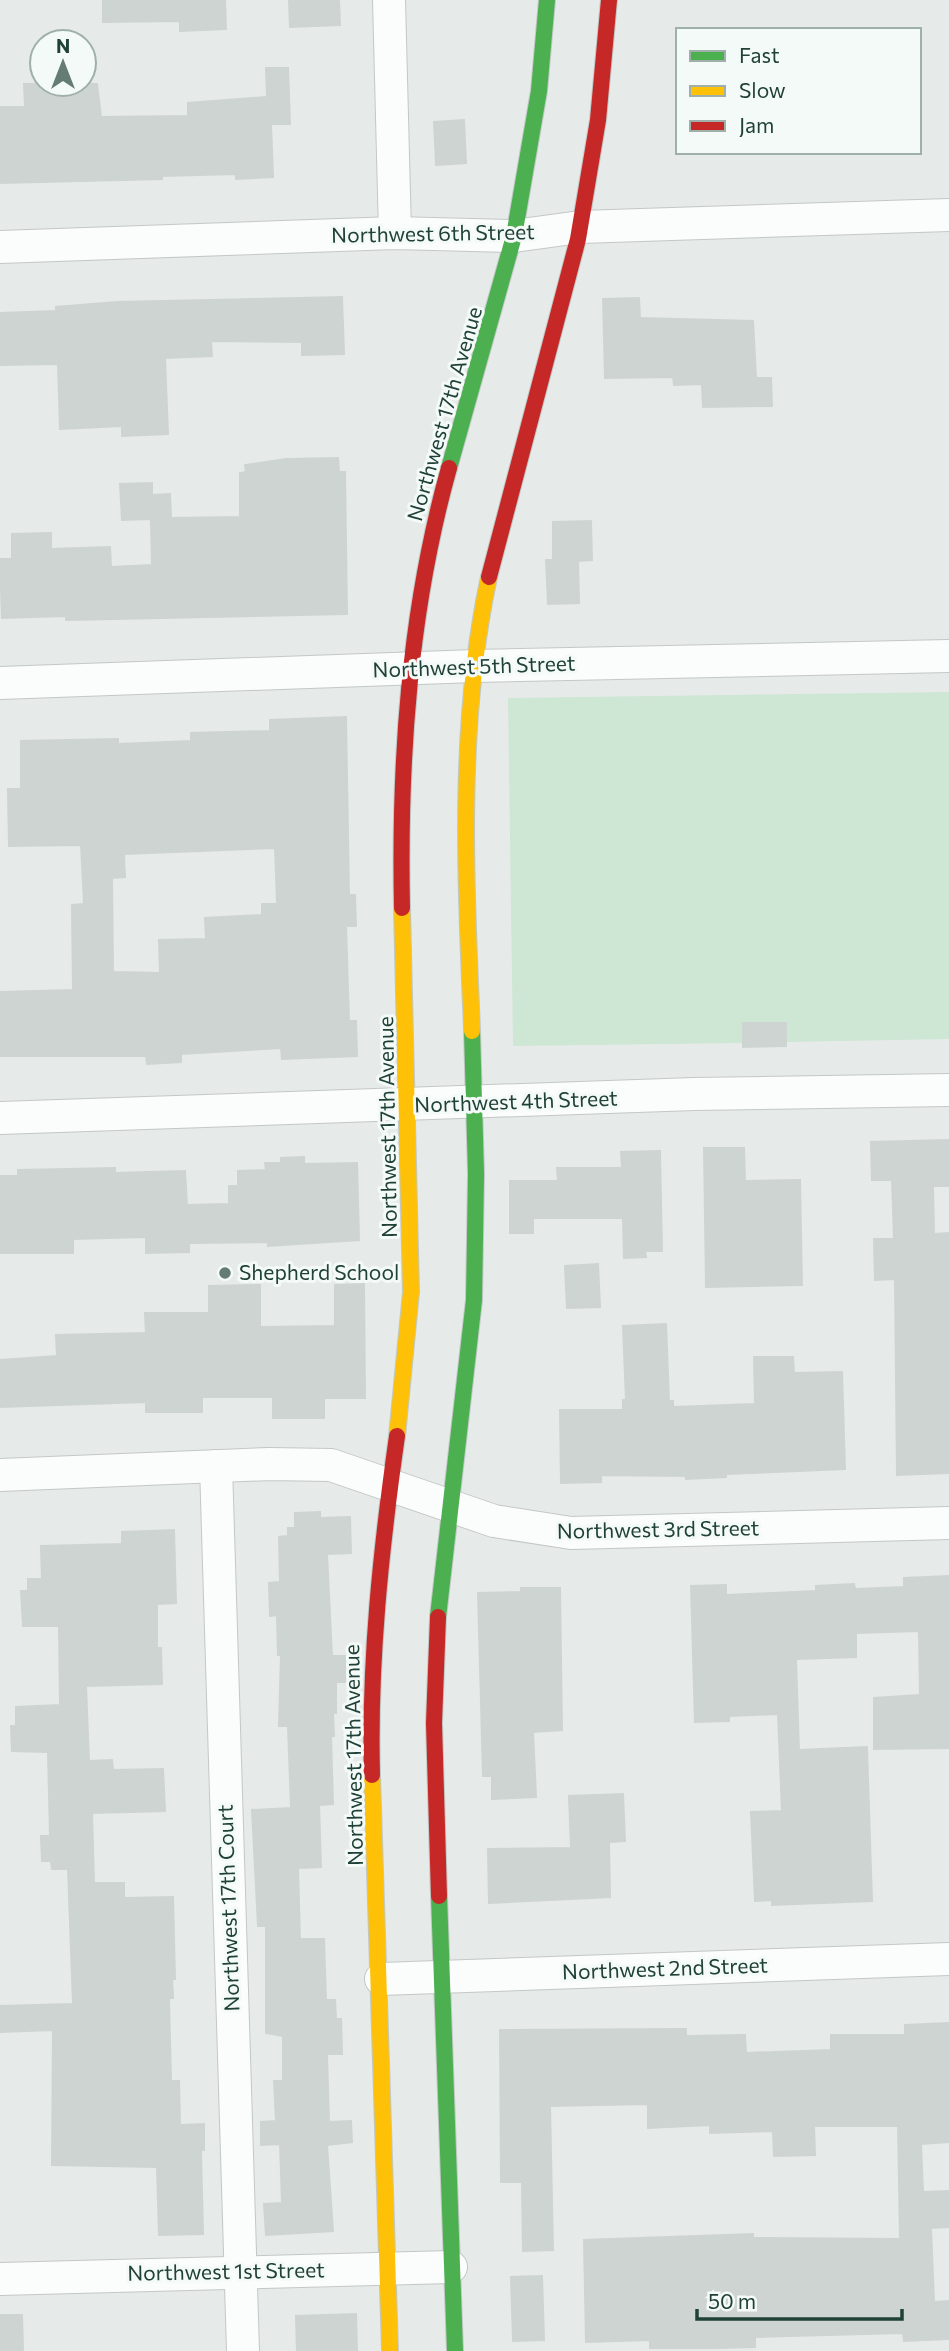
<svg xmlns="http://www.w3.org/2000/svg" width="949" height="2351" font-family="Commissioner,sans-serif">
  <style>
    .green { fill: #cee6d4 }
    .building { fill: #ced4d2; stroke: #ced4d2; stroke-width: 2; fill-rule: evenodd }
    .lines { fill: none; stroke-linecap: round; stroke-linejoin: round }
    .street-casing { stroke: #c3c8c6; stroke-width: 34 }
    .fast-casing { stroke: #c1c9c6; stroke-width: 18 }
    .slow-casing { stroke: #c1c9c6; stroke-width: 18 }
    .jam-casing { stroke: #c1c9c6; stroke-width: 18 }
    .street { stroke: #fbfcfc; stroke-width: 32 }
    .fast { stroke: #4caf50; stroke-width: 16 }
    .slow { stroke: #ffc107; stroke-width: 16 }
    .jam { stroke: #c62828; stroke-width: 16 }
    .poi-dot { fill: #657c75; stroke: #f4faf7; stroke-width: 2.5 }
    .labels { text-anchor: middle; stroke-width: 6; stroke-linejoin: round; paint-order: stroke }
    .street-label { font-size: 21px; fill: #204137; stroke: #f4faf7 }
    .poi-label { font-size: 21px; fill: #204137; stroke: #f4faf7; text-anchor: start }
  </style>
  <rect width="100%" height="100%" fill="#e6ebe9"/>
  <!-- green -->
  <polygon class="green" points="949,692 949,1039 786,1042 785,1023 744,1023 743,1043 513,1046 508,698"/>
  <!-- building -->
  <g class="building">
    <polygon points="103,0 225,0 226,29 180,31 180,21 103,22"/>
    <polygon points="289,0 339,0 340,25 290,27"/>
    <polygon points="266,68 288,68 290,124 271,124 273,177 236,179 236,174 162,176 162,179 0,183 0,107 25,107 24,84 97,84 101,117 188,116 188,103 267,97"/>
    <polygon points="464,120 466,163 436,165 434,122"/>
    <polygon points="342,297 344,354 302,355 302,342 211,341 212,356 165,358 168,434 122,436 122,426 60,429 58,364 0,365 0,313 56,311 56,307 117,302"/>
    <polygon points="639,298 640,318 753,321 756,378 771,378 772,406 703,407 702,384 674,385 673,377 605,378 603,299"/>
    <polygon points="338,458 339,472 345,472 347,614 66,620 66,616 2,618 0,559 12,559 12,534 51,533 51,549 110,547 111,567 152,565 151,519 122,520 120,484 152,483 152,495 170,494 171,518 240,517 240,473 246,472 245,465 286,459"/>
    <polygon points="591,521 592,560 578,561 579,603 548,604 546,560 553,560 553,522"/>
    <path d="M 346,717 L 349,895 L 355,895 L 356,926 L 346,926 L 349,1021 L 356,1021 L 357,1056 L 282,1059 L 281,1048 L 181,1054 L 181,1062 L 147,1064 L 146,1056 L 0,1056 L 0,992 L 73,990 L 72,905 L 84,904 L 81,845 L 9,846 L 8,789 L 21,789 L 21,741 L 118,739 L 118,744 L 191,741 L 191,733 L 270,731 L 270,720 ZM 275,848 L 277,904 L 262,904 L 262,915 L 205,918 L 206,939 L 159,940 L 160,973 L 113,972 L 112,878 L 125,877 L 124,854 Z"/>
    <polygon points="743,1023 786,1023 786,1046 743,1047"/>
    <polygon points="949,1140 949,1186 933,1186 934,1234 949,1233 949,1473 897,1475 895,1279 875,1280 874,1239 894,1239 892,1180 872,1180 871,1142"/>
    <polygon points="704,1148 744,1148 745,1181 800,1180 802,1285 706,1287"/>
    <polygon points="660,1151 662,1251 645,1251 646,1257 624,1258 623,1218 533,1218 533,1233 510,1233 510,1181 558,1181 557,1168 622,1168 621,1152"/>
    <polygon points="304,1157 304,1164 357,1163 359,1240 268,1246 268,1242 189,1243 189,1252 146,1253 146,1237 73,1239 73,1253 0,1253 0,1176 18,1176 18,1170 115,1168 115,1173 185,1171 187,1205 229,1204 229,1186 238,1186 238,1171 266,1170 265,1163 281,1163 281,1158"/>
    <polygon points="598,1264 600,1307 567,1308 565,1266"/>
    <polygon points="364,1284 365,1398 324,1398 324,1418 273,1418 273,1397 202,1397 202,1412 146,1412 146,1402 0,1407 0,1360 57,1356 56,1335 146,1333 145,1313 209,1313 209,1286 260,1285 260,1327 335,1326 335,1285"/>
    <polygon points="666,1324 669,1401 673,1401 673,1407 755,1404 754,1357 793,1357 794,1373 842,1372 845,1469 726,1474 726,1477 686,1479 686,1476 601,1475 601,1482 561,1483 560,1410 623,1410 623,1400 626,1400 623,1326"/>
    <polygon points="320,1512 320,1518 350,1517 351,1553 327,1554 332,1656 345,1656 345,1682 336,1682 336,1713 333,1713 334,1736 331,1736 333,1804 319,1805 321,1867 298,1868 300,1939 324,1939 326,2000 335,2000 336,2019 341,2019 342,2054 327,2054 329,2122 351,2121 352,2142 327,2145 333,2231 266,2235 264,2204 282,2203 280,2144 261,2145 261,2122 276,2121 274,2081 283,2081 283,2036 266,2033 266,1926 258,1926 252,1810 291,1808 288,1726 279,1726 281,1655 278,1655 277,1615 270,1616 269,1583 280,1582 279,1537 288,1536 288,1528 295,1528 295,1513"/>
    <polygon points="174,1530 176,1603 157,1604 157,1648 161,1648 162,1684 86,1686 89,1761 112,1760 113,1770 163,1769 165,1811 92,1813 94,1883 124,1883 124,1898 173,1897 175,1979 172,1979 173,1998 169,1998 171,2081 179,2081 180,2125 204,2124 204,2150 201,2150 203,2234 159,2235 157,2167 52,2165 53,2030 0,2032 0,2006 73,2004 68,1869 52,1869 51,1861 42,1861 41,1836 50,1836 48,1752 12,1751 11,1726 16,1726 16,1707 60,1705 59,1626 23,1626 21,1591 28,1591 28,1579 42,1579 41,1546 122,1544 122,1532"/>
    <polygon points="949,1576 949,1748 874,1749 874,1698 920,1695 919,1631 856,1633 856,1657 796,1659 799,1750 867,1747 872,1901 772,1905 772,1900 755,1901 751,1812 782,1811 778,1714 729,1716 729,1721 695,1722 691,1586 726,1585 726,1595 816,1591 816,1586 854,1584 855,1589 904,1587 904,1578"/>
    <polygon points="521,1588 560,1588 562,1730 533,1732 536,1797 492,1799 492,1776 483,1776 478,1593 521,1592"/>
    <polygon points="623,1794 625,1841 609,1842 610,1897 489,1903 488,1849 571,1848 569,1796"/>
    <polygon points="949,2023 949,2142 921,2144 923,2192 949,2191 949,2227 931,2228 934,2302 949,2301 949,2339 904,2341 903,2333 755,2337 755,2347 717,2348 650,2348 650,2340 586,2342 584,2240 753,2234 753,2238 900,2239 898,2126 814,2126 815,2155 774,2156 773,2131 710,2133 710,2125 648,2128 648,2104 550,2106 553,2250 523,2251 522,2182 501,2182 500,2030 686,2029 686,2036 745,2035 746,2053 831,2050 831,2035 905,2035 905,2025"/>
    <polygon points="542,2276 544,2340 513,2341 511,2277"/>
    <polygon points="356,2314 357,2351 297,2351 296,2316"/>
    <polygon points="0,2315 22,2315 23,2351 0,2351"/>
  </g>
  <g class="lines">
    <!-- street casing -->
    <g class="street-casing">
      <g id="street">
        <polyline points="389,0 395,233"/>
        <polyline points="0,247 395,233 514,236 580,227 949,215"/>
        <polyline points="0,683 475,666 949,656"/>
        <polyline points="0,1118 694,1094 949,1090"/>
        <polyline points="216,1466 243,2351"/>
        <polyline points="0,1475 269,1464 331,1465 494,1521 571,1533 949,1523"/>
        <polyline points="381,1979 949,1959"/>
        <polyline points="0,2279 451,2267"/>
      </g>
    </g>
    <!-- fast casing -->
    <g class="fast-casing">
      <g id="fast">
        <polyline points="449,468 514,236 539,91 547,0"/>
        <polyline points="438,1617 474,1300 476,1174 472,1031"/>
        <polyline points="439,1896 455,2351"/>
      </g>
    </g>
    <!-- slow casing -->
    <g class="slow-casing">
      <g id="slow">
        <path d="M 472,1031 C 466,881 457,725 489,577"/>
        <polyline points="397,1436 411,1292 402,908"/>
        <polyline points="372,1775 390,2351"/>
      </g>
    </g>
    <!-- jam casing -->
    <g class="jam-casing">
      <g id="jam">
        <polyline points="489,577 578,239 598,120 609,0"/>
        <path d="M 402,908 C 399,760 409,611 449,468"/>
        <polyline points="438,1617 434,1723 439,1896"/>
        <path d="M 372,1775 C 369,1661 381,1549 397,1436"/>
      </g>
    </g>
    <!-- street -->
    <use href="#street" class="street"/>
    <!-- fast -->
    <use href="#fast" class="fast"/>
    <!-- slow -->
    <use href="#slow" class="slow"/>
    <!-- jam -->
    <use href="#jam" class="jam"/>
  </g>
  <!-- markers -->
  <circle class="poi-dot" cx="225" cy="1273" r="7"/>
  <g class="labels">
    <!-- street labels -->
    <g class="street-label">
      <text transform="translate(433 234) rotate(-1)" y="7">Northwest 6th Street</text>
      <text transform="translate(445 414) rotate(-74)" y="7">Northwest 17th Avenue</text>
      <text transform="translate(474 667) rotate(-2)" y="7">Northwest 5th Street</text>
      <text transform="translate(516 1102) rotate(-2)" y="7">Northwest 4th Street</text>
      <text transform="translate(388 1127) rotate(-91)" y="7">Northwest 17th Avenue</text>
      <text transform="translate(658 1530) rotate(-1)" y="7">Northwest 3rd Street</text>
      <text transform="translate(354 1755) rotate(-91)" y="7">Northwest 17th Avenue</text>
      <text transform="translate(229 1908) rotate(-92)" y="7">Northwest 17th Court</text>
      <text transform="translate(665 1969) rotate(-2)" y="7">Northwest 2nd Street</text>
      <text transform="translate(226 2272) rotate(-1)" y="7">Northwest 1st Street</text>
    </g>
    <!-- poi labels -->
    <g class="poi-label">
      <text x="239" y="1280">Shepherd School</text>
    </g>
  </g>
  <!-- legend -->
  <rect x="676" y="28" width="245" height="126" fill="#f4faf7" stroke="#9fb0aa" stroke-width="2"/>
  <rect x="690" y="51" width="35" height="10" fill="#4caf50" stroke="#9fb0aa" stroke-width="2"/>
  <text x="739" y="63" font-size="21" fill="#204137">Fast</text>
  <rect x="690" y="86" width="35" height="10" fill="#ffc107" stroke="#9fb0aa" stroke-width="2"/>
  <text x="739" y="98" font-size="21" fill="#204137">Slow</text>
  <rect x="690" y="121" width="35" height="10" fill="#c62828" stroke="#9fb0aa" stroke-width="2"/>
  <text x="739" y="133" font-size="21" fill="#204137">Jam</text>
  <!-- north arrow -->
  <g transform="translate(63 63)"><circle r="33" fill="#f4faf7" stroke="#9fb0aa" stroke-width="2"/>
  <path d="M0-5L12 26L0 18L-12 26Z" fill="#657c75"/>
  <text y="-10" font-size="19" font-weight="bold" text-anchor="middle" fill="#204137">N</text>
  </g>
  <!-- scale -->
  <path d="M697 2309v10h205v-10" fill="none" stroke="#204137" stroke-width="3.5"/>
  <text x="708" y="2309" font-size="21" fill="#204137" stroke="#f4faf7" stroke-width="5" paint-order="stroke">50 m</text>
</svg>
